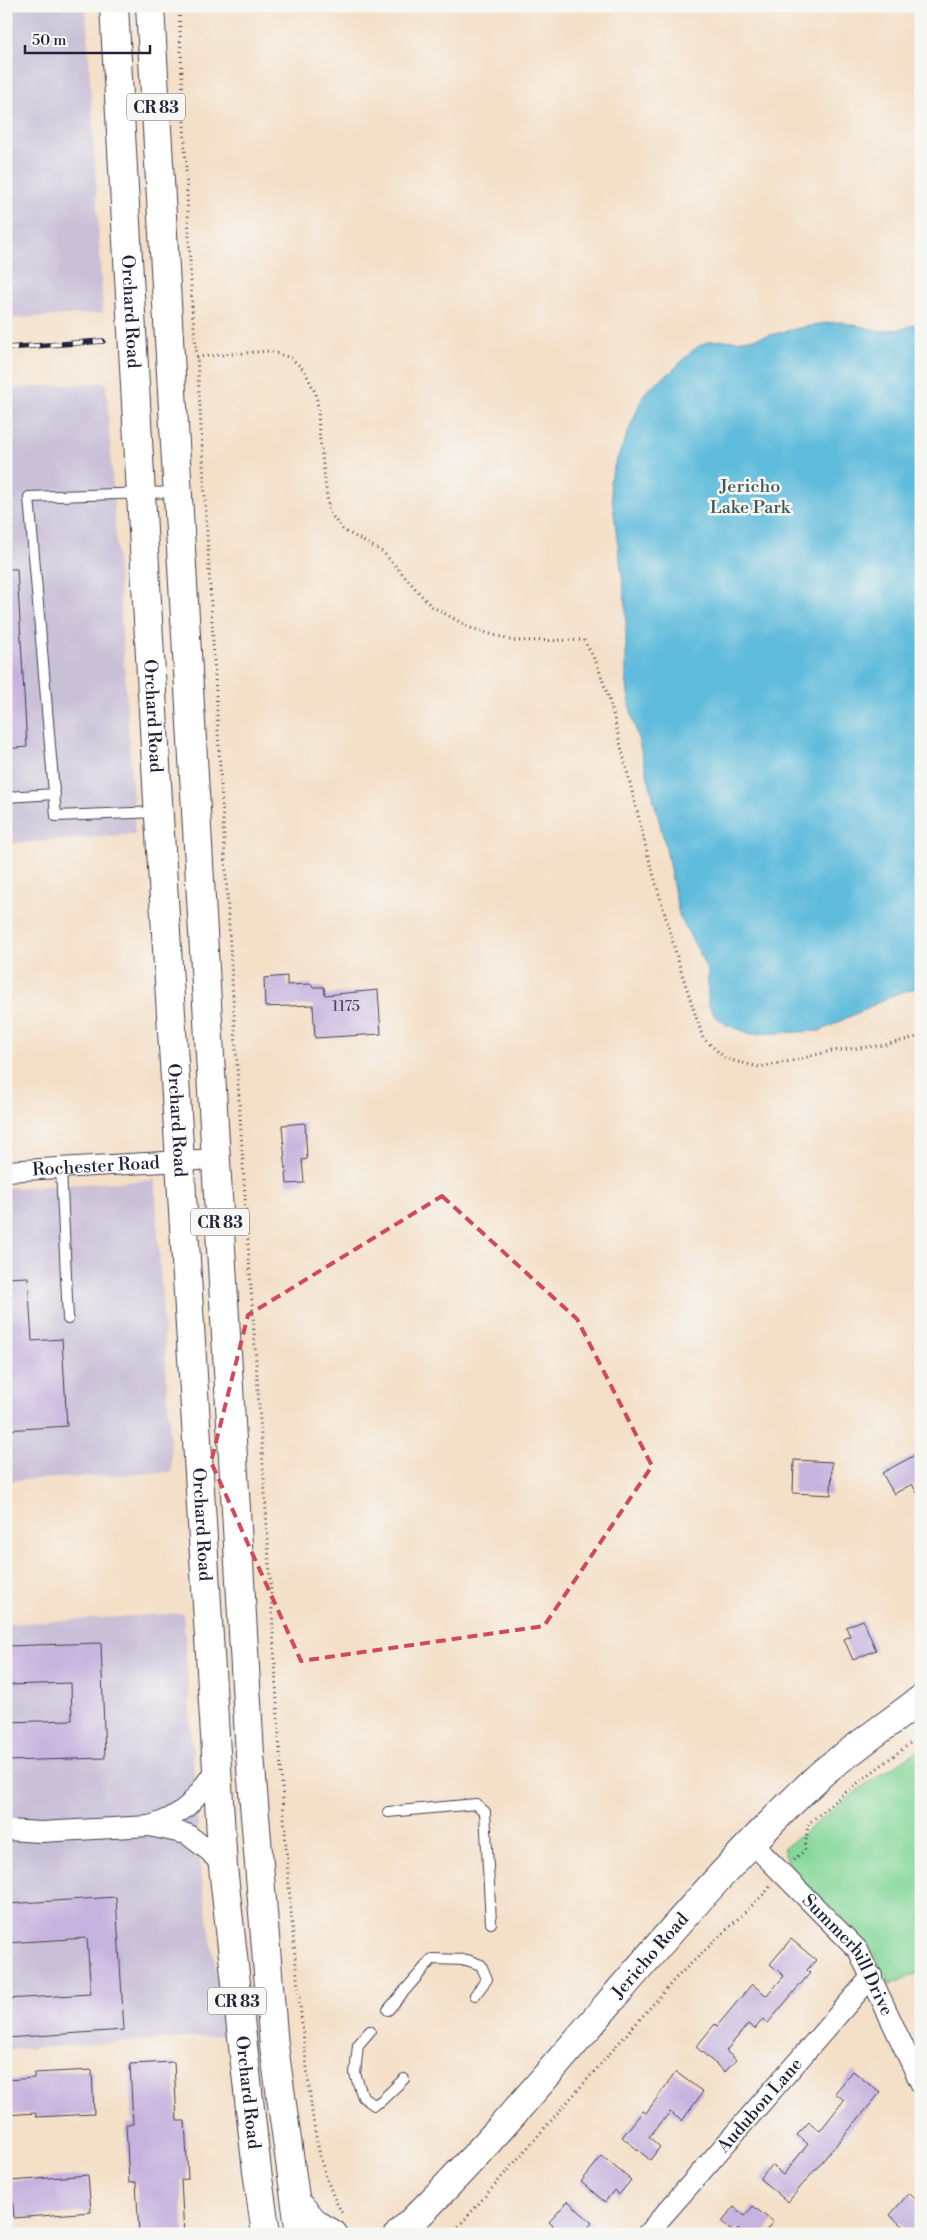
<svg xmlns="http://www.w3.org/2000/svg" width="927" height="2240" font-family="'Libre Bodoni',serif">
  <style>
    .industrial { fill: #c9bfd7 }
    .green { fill: #84d799; stroke: #537c6a }
    .water { fill: #5ebbdc; stroke: #406e8c }
    .building { fill: #c6b2de }
    .lines { fill: none; stroke-linecap: round; stroke-linejoin: round }
    .service-casing { stroke: #423e50; stroke-width: 12 }
    .minor-casing { stroke: #423e50; stroke-width: 22 }
    .secondary-casing { stroke: #423e50; stroke-width: 30 }
    .primary-casing { stroke: #423e50; stroke-width: 30 }
    .path { stroke: #423e50; stroke-width: 3; stroke-dasharray: 1 4; stroke-linecap: butt }
    .service { stroke: #fff; stroke-width: 10 }
    .minor { stroke: #fff; stroke-width: 20 }
    .secondary { stroke: #fff; stroke-width: 28 }
    .primary { stroke: #fff; stroke-width: 28 }
    .rail-casing { stroke: #22223b; stroke-width: 5.5 }
    .rail { stroke: #f6f6f2; stroke-width: 4; stroke-dasharray: 11; stroke-linecap: butt }
    .marked { fill: none; stroke: #d1495b; stroke-width: 4; stroke-dasharray: 10 6; stroke-linejoin: round }
    .labels { text-anchor: middle; stroke-width: 5; stroke-linejoin: round; paint-order: stroke }
    .number-label { font-size: 15px; fill: #4b4664 }
    .shield { fill: #f6f6f2; stroke: #626272; stroke-width: 1 }
    .shield-label { font-size: 16px; font-weight: bold; fill: #22223b }
    .street-label { font-size: 18px; fill: #22223b; stroke: #f6f6f2 }
    .park-label { font-size: 18px; fill: #3f5857; stroke: #f6f6f2 }
  </style>
  <rect width="100%" height="100%" fill="#f6f6f2"/>
  <filter id="ink" filterUnits="userSpaceOnUse"><feTurbulence type="fractalNoise" baseFrequency=".02" numOctaves="2"/><feDisplacementMap in="SourceGraphic" scale="10" xChannelSelector="R" yChannelSelector="G"/><feConvolveMatrix kernelMatrix="1 2 1 2 8 2 1 2 1" color-interpolation-filters="sRGB"/></filter>
  <filter id="wash" filterUnits="userSpaceOnUse"><feTurbulence type="fractalNoise" baseFrequency=".0096" numOctaves="4" result="noise"/><feDisplacementMap in="SourceGraphic" scale="20" xChannelSelector="R" yChannelSelector="G"/><feGaussianBlur stdDeviation="1.12" result="paint"/><feColorMatrix in="noise" values="0 0 0 0 0 0 0 0 0 0 0 0 0 0 0 0 0 1.4 0 .05"/><feComposite in="paint" operator="in"/></filter>
  <g filter="url(#wash)">
    <rect width="100%" height="100%" fill="#f4dfc7"/>
    <!-- industrial -->
    <g class="industrial">
      <polygon points="6,6 86,6 103,313 6,319"/>
      <polygon points="106,382 135,834 6,844 6,389"/>
      <polygon points="155,1180 172,1472 6,1481 6,1188"/>
      <polygon points="183,1613 201,1875 226,2035 6,2050 6,1624"/>
    </g>
    <!-- green -->
    <polygon class="green" points="921,1749 921,1971 890,1985 869,1945 793,1872 783,1849 866,1784"/>
    <!-- water -->
    <path class="water" d="M 841,322 L 881,331 L 902,329 L 921,322 L 921,987 L 898,993 L 820,1031 L 752,1034 L 727,1025 L 715,1016 L 708,1004 L 708,972 L 699,952 L 679,915 L 665,844 L 630,707 L 626,677 L 626,607 L 610,482 L 615,464 L 644,394 C 652,384 663,379 673,370 C 684,360 691,349 705,343 C 717,338 731,342 743,340 C 776,336 807,323 841,322 Z"/>
    <g id="blocks">
      <!-- building -->
      <g class="building">
        <polygon points="6,569 17,569 27,747 6,749"/>
        <polygon points="287,976 287,985 312,984 312,987 324,987 325,995 378,990 381,1034 315,1038 313,1005 265,1007 264,978"/>
        <polygon points="305,1123 307,1159 302,1160 304,1183 287,1184 282,1125"/>
        <polygon points="28,1277 32,1341 62,1339 67,1426 6,1430 6,1278"/>
        <polygon points="915,1455 921,1466 921,1500 912,1484 894,1494 882,1473"/>
        <polygon points="794,1460 832,1462 831,1495 793,1493"/>
        <polygon points="863,1620 876,1650 853,1660 844,1639 850,1636 846,1627"/>
        <polygon points="101,1643 105,1758 6,1761 6,1722 72,1720 71,1683 6,1685 6,1646"/>
        <polygon points="116,1897 124,2030 6,2038 6,1999 91,1994 87,1938 6,1943 6,1904"/>
        <polygon points="791,1939 816,1960 807,1970 810,1973 768,2023 763,2019 755,2029 748,2024 726,2051 736,2060 725,2072 696,2047 715,2024 717,2026 752,1984 767,1996 784,1976 770,1964"/>
        <polygon points="174,2062 177,2121 185,2121 188,2179 181,2180 184,2234 139,2234 136,2182 129,2183 126,2124 133,2124 130,2064"/>
        <polygon points="92,2070 94,2114 36,2117 36,2113 6,2115 6,2080 34,2078 34,2073"/>
        <polygon points="853,2071 880,2093 788,2202 760,2179 771,2165 783,2175 808,2144 797,2135 809,2122 820,2131 844,2100 835,2093"/>
        <polygon points="676,2072 703,2092 682,2121 670,2112 649,2137 660,2147 650,2160 622,2137 643,2111 646,2113"/>
        <polygon points="602,2156 631,2180 619,2195 614,2190 605,2202 581,2182"/>
        <polygon points="88,2175 91,2212 14,2218 11,2181"/>
        <polygon points="909,2193 921,2204 921,2228 916,2234 911,2234 890,2215"/>
        <polygon points="568,2201 592,2223 582,2234 561,2234 549,2222"/>
        <polygon points="753,2206 773,2222 763,2234 744,2234 738,2228 734,2232 722,2222 734,2207 745,2216"/>
      </g>
    </g>
  </g>
  <g filter="url(#ink)">
    <use href="#blocks" fill-opacity="0" stroke="#423e50" stroke-width="1"/>
    <g class="lines">
      <!-- service casing -->
      <g class="service-casing">
        <g id="service">
          <polyline points="6,797 55,794"/>
          <polyline points="158,812 56,816 29,497 176,492"/>
          <polyline points="61,1168 68,1319"/>
          <polyline points="388,1812 476,1804 485,1812 491,1923"/>
          <polyline points="388,2010 432,1959 467,1960 481,1965 487,1979 475,1995"/>
          <polyline points="370,2031 358,2045 355,2074 363,2097 374,2105 381,2101 404,2079"/>
        </g>
      </g>
      <!-- minor casing -->
      <g class="minor-casing">
        <g id="minor">
          <path id="s1" d="M 6,1171 L 216,1159"/>
          <polyline points="149,1826 187,1834 209,1851 223,1867"/>
          <path d="M 6,1830 L 41,1832 L 149,1826 C 186,1816 197,1797 217,1767"/>
          <path id="s2" d="M 752,1843 L 858,1950 L 921,2084"/>
          <path id="s3" d="M 647,2234 L 872,1976"/>
        </g>
      </g>
      <!-- secondary casing -->
      <g class="secondary-casing">
        <g id="secondary">
          <polyline points="296,2202 316,2224 333,2234"/>
          <path id="s4" d="M 399,2234 C 548,2090 667,1918 818,1777 C 829,1766 842,1758 854,1749 C 876,1732 899,1716 921,1699"/>
        </g>
      </g>
      <!-- primary casing -->
      <g class="primary-casing">
        <g id="primary">
          <path id="s5" d="M 114,6 L 158,801 L 223,1867 L 257,2171 L 266,2234"/>
          <polyline points="150,6 250,1755 274,2046 300,2234"/>
        </g>
      </g>
      <!-- path -->
      <g class="path">
        <path d="M 179,6 L 192,307 L 197,357 C 213,632 227,906 244,1181 C 253,1324 264,1467 272,1611 C 280,1755 287,1898 304,2041 C 311,2098 313,2162 342,2213"/>
        <polyline points="197,357 269,351 291,358 304,370 316,394 318,407 319,432 329,512 343,530 383,552 431,606 471,628 513,641 584,640 597,664 610,702 647,852 681,971 703,1038 726,1059 759,1067 791,1061 831,1051 885,1045 921,1036"/>
        <polyline points="794,1860 805,1850 808,1824 842,1795 921,1735"/>
        <polyline points="452,2234 675,1979 766,1892 770,1886"/>
      </g>
      <!-- service -->
      <use href="#service" class="service"/>
      <!-- minor -->
      <use href="#minor" class="minor"/>
      <!-- secondary -->
      <use href="#secondary" class="secondary"/>
      <!-- primary -->
      <use href="#primary" class="primary"/>
      <!-- rail casing -->
      <g class="rail-casing">
        <polyline id="rail" points="6,348 103,341"/>
      </g>
      <!-- rail -->
      <use href="#rail" class="rail"/>
    </g>
  </g>
  <!-- marked area -->
  <path class="marked" d="M 442,1196 L 577,1319 L 652,1466 L 544,1626 L 301,1661 L 211,1462 L 248,1315 Z"/>
  <g class="labels">
    <!-- number labels -->
    <g class="number-label">
      <text x="346" y="1011">1175</text>
    </g>
    <!-- shield labels -->
    <g class="shield">
      <rect x="127" y="93.5" width="58" height="27" rx="4"/>
      <rect x="191" y="1208.5" width="58" height="27" rx="4"/>
      <rect x="208" y="1987.5" width="58" height="27" rx="4"/>
    </g>
    <g class="shield-label">
      <text x="156" y="113">CR 83</text>
      <text x="220" y="1228">CR 83</text>
      <text x="237" y="2007">CR 83</text>
    </g>
    <!-- street labels -->
    <g class="street-label">
      <text dy="6" stroke="none"><textPath href="#s5" startOffset="306">Orchard Road</textPath></text>
      <text dy="6" stroke="none"><textPath href="#s5" startOffset="711">Orchard Road</textPath></text>
      <text dy="6" stroke="none"><textPath href="#s5" startOffset="1116">Orchard Road</textPath></text>
      <text dy="6" stroke="none"><textPath href="#s1" startOffset="90">Rochester Road</textPath></text>
      <text dy="6" stroke="none"><textPath href="#s5" startOffset="1521">Orchard Road</textPath></text>
      <text dy="6" stroke="none"><textPath href="#s4" startOffset="375">Jericho Road</textPath></text>
      <text dy="6" stroke="none"><textPath href="#s2" startOffset="149">Summerhill Drive</textPath></text>
      <text dy="6" stroke="none"><textPath href="#s5" startOffset="2091">Orchard Road</textPath></text>
      <text dy="6" stroke="none"><textPath href="#s3" startOffset="171">Audubon Lane</textPath></text>
    </g>
    <!-- park labels -->
    <g class="park-label">
      <text x="750" y="492">Jericho<tspan x="750" dy="21">Lake Park</tspan></text>
    </g>
  </g>
  <!-- margin -->
  <rect width="927" height="2240" fill="none" stroke="#f6f6f2" stroke-width="25"/>
  <!-- scale -->
  <path d="M25 45v8h125v-8" fill="none" stroke="#22223b" stroke-width="2.5"/>
  <text x="32" y="45" font-size="15" fill="#22223b" stroke="#f6f6f2" stroke-width="4" paint-order="stroke">50 m</text>
</svg>
